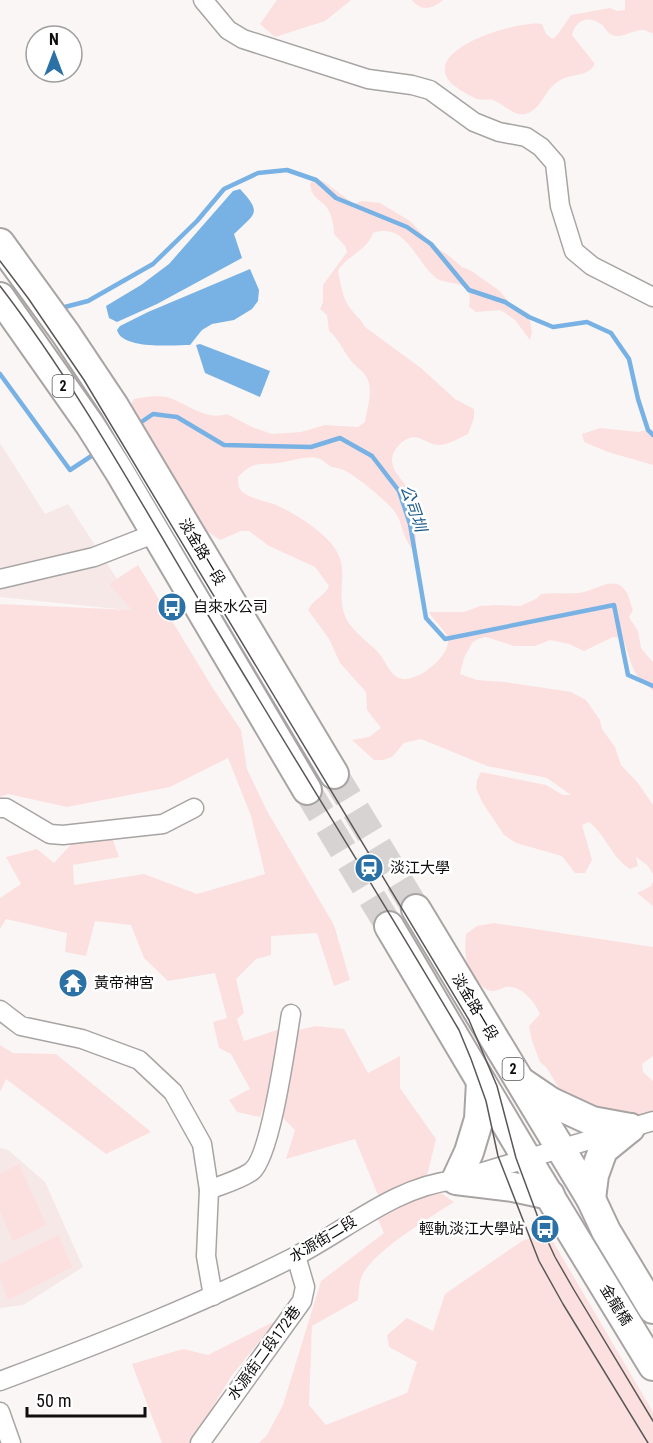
<svg xmlns="http://www.w3.org/2000/svg" width="653" height="1443" font-family="'Roboto Condensed','Noto Sans TC',sans-serif">
  <style>
    .built { fill: #f5e8e7 }
    .green { fill: #fce0df }
    .water { fill: #78b2e4 }
    .lines { fill: none; stroke-linecap: round; stroke-linejoin: round }
    .stream { stroke: #78b2e4; stroke-width: 4.5 }
    .primary-tunnel { stroke: #d7d3d2; stroke-width: 28; stroke-dasharray: 28 14; stroke-linecap: butt }
    .minor-casing { stroke: #a8a4a4; stroke-width: 21 }
    .primary-casing { stroke: #a8a4a4; stroke-width: 32 }
    .minor { stroke: #fff; stroke-width: 18 }
    .primary { stroke: #fff; stroke-width: 28 }
    .tram { stroke: #5a5857; stroke-width: 1.5 }
    .labels { text-anchor: middle; stroke-width: 5; stroke-linejoin: round; paint-order: stroke }
    .shield { fill: #fff; stroke: #575656; stroke-width: 1.5 }
    .shield-label { font-size: 14px; font-weight: bold; fill: #0f0d0d }
    .street-label { font-size: 15px; fill: #0f0d0d; stroke: #fff }
    .poi-label { font-size: 15px; fill: #0f0d0d; stroke: #fff; text-anchor: start }
    .water-label { font-size: 16px; font-style: italic; fill: #195988; stroke: #fff }
  </style>
  <rect width="100%" height="100%" fill="#faf6f5"/>
  <!-- built -->
  <g class="built">
    <polygon points="0,443 45,514 68,504 138,611 0,597"/>
    <polygon points="0,1148 8,1150 45,1182 83,1267 23,1305 0,1308"/>
  </g>
  <!-- green -->
  <g class="green">
    <polygon points="277,0 351,0 325,21 275,37 260,24"/>
    <path d="M 412,0 L 443,0 C 433,9 421,12 412,0 Z"/>
    <path d="M 625,0 L 653,0 L 653,33 C 650,33 647,31 644,30 C 634,29 625,37 615,36 C 608,35 606,28 601,24 C 587,15 576,20 572,35 L 595,64 C 586,79 569,72 556,83 C 546,90 542,105 532,111 C 517,121 507,106 495,101 C 490,98 483,101 477,99 C 471,97 453,86 450,82 C 421,48 520,20 542,24 L 546,34 L 553,39 L 558,34 L 571,15 L 610,8 L 617,11 L 625,10 Z"/>
    <path d="M 314,179 L 323,181 L 354,204 L 362,201 L 380,203 L 410,221 L 434,246 L 448,255 L 462,267 L 470,270 L 500,291 L 512,306 L 529,316 L 532,332 L 530,340 L 515,320 L 501,310 L 476,312 L 469,307 C 470,301 471,294 466,289 C 459,281 444,284 436,278 C 415,261 406,222 373,233 C 367,251 347,255 338,271 C 341,283 342,298 350,308 C 355,315 361,319 365,327 L 421,368 L 455,399 L 474,409 L 474,418 L 468,434 C 459,438 449,445 438,445 C 427,445 419,433 407,439 C 400,442 391,453 392,461 C 393,473 403,479 407,489 C 416,510 416,531 416,553 C 401,538 404,525 395,512 C 387,501 353,473 341,469 C 338,468 335,468 332,467 C 328,466 325,461 320,459 C 310,455 294,460 284,462 C 261,467 258,457 238,477 C 238,484 238,489 244,493 C 253,499 265,501 274,504 C 292,512 310,523 324,536 C 356,565 334,585 345,616 C 349,628 369,643 378,652 C 384,659 388,669 394,675 C 411,690 448,658 448,642 C 449,632 433,621 429,612 L 464,612 L 480,606 L 496,605 L 520,606 L 536,599 L 541,594 C 555,592 570,595 584,592 C 598,589 616,574 627,593 C 630,598 630,604 633,610 L 629,617 L 638,631 L 641,648 L 653,662 L 653,691 C 648,685 640,680 636,674 C 629,662 628,648 621,638 L 613,637 L 584,651 L 569,644 L 550,640 L 535,646 L 514,646 L 486,637 L 478,639 L 472,643 L 464,658 L 460,674 L 477,680 L 504,682 L 571,692 L 586,700 L 600,720 L 602,729 L 615,747 L 621,765 L 638,783 L 653,805 L 653,874 L 647,865 L 636,857 L 638,866 L 630,869 C 611,857 606,835 589,822 L 582,825 L 592,860 L 585,873 L 575,873 L 562,856 L 516,843 L 504,835 L 482,802 L 476,788 L 477,780 L 481,772 L 546,785 L 563,795 L 571,795 L 547,778 L 487,766 L 421,739 L 404,743 L 392,757 L 383,760 L 374,760 L 352,740 L 369,737 L 381,728 L 367,710 L 366,692 L 340,663 L 329,639 L 308,610 C 313,599 324,597 329,586 L 315,567 L 269,546 L 249,531 L 241,531 L 220,540 L 208,532 L 130,406 L 134,399 C 143,397 158,395 167,397 C 187,403 205,421 227,414 L 252,427 L 272,434 L 301,432 L 325,425 L 358,427 L 365,422 C 367,407 375,388 365,375 C 361,369 353,365 349,358 C 342,349 338,338 329,331 L 327,315 L 320,309 L 323,302 L 323,285 L 347,252 L 345,246 L 334,234 C 334,227 332,217 329,211 C 323,199 312,201 310,184 Z"/>
    <polygon points="600,428 638,432 653,429 653,465 608,452 584,442 582,434"/>
    <path d="M 138,565 L 214,690 L 241,730 L 247,769 L 267,811 L 334,925 L 350,980 L 334,986 L 317,933 L 271,936 L 271,955 L 256,959 L 236,979 L 244,1013 L 237,1019 L 244,1041 L 283,1028 L 298,1030 L 316,1026 L 344,1029 L 368,1073 L 400,1056 L 400,1088 L 436,1139 L 427,1176 L 435,1189 L 454,1202 C 428,1219 381,1246 364,1272 C 359,1279 359,1292 358,1300 L 312,1326 L 309,1405 L 326,1425 L 407,1393 L 417,1362 L 389,1347 L 387,1335 L 407,1318 L 433,1331 L 445,1294 L 522,1241 L 548,1233 L 653,1412 L 653,1443 L 259,1443 L 267,1435 L 283,1405 L 321,1281 L 384,1233 L 377,1217 L 378,1195 L 355,1139 L 286,1159 L 295,1130 L 283,1118 L 286,1095 L 268,1096 L 260,1117 L 237,1112 L 229,1100 L 250,1089 L 231,1054 L 219,1048 L 213,1022 L 227,1018 L 215,973 L 168,981 L 144,958 L 131,925 L 95,921 L 86,956 L 65,952 L 67,933 L 6,919 L 0,929 L 0,898 L 21,884 L 6,857 L 37,849 L 54,863 L 74,841 L 112,837 L 119,857 L 73,865 L 74,885 L 144,874 L 197,894 L 265,874 L 251,816 L 228,758 L 170,787 L 67,807 L 8,794 L 0,797 L 0,604 L 132,610 L 109,584 Z"/>
    <polygon points="653,882 653,906 637,893 651,886"/>
    <path d="M 494,923 L 653,947 L 653,1056 L 642,1064 L 643,1072 L 653,1081 L 653,1110 L 642,1121 L 569,1105 L 546,1067 L 540,1062 L 532,1041 L 529,1026 L 540,1014 C 535,1002 521,985 506,987 C 502,988 497,991 493,991 C 488,991 484,988 481,985 C 465,970 464,955 466,934 L 477,926 Z"/>
    <polygon points="0,1045 13,1053 56,1054 151,1132 106,1154 6,1079 0,1092"/>
    <polygon points="19,1164 46,1225 13,1241 0,1211 0,1174"/>
    <polygon points="59,1235 72,1267 8,1300 0,1278 0,1264"/>
    <polygon points="277,1320 232,1375 191,1443 162,1443 132,1364 183,1349 208,1355"/>
  </g>
  <!-- water -->
  <g class="water">
    <path d="M 240,189 C 263,214 255,213 234,234 L 242,258 L 157,304 L 117,322 L 109,318 L 106,306 L 141,285 L 169,264 L 233,191 Z"/>
    <path d="M 250,269 L 259,290 L 258,301 L 252,309 L 234,320 L 212,324 L 202,330 L 190,345 C 173,345 122,350 117,330 L 120,326 L 148,312 Z"/>
    <polygon points="200,344 270,371 260,397 205,373 196,345"/>
  </g>
  <g class="lines">
    <!-- stream -->
    <g class="stream">
      <polyline points="61,308 88,301 153,264 197,221 224,189 258,173 287,170 316,180 336,198 407,227 431,244 469,290 505,302 529,317 553,327 587,322 611,333 629,359 638,399 648,430 653,435"/>
      <polyline points="0,374 70,470 96,453"/>
      <polyline points="137,425 153,414 177,417 224,445 311,447 340,438 372,456 399,491 410,524 426,618 445,639 614,605 628,675 653,686"/>
    </g>
    <!-- primary-tunnel -->
    <g class="primary-tunnel">
      <polyline points="334,774 416,909"/>
      <polyline points="307,790 389,926"/>
    </g>
    <!-- minor casing -->
    <g class="minor-casing">
      <g id="minor">
        <polyline points="203,0 228,30 243,39 368,79 412,85 430,90 474,122 499,132 526,137 541,147 555,163 560,206 574,251 592,266 653,297"/>
        <polyline points="0,579 94,557 156,533"/>
        <polyline points="0,808 6,808 50,834 63,835 163,824 194,808"/>
        <polyline points="0,1010 21,1026 82,1039 139,1060 173,1092 202,1144 209,1190 206,1256 213,1296"/>
        <path d="M 209,1190 C 221,1185 242,1179 252,1171 C 271,1155 286,1044 291,1014"/>
        <path d="M 0,1381 C 99,1344 199,1305 294,1257 C 347,1230 395,1186 456,1180 L 653,1121"/>
        <polyline points="0,1412 11,1443"/>
        <polyline points="200,1443 302,1301 305,1287 296,1256"/>
      </g>
    </g>
    <!-- primary casing -->
    <g class="primary-casing">
      <g id="primary">
        <polyline points="0,243 66,334 114,406 334,774"/>
        <polyline points="0,297 90,425 119,471 307,790"/>
        <polyline points="416,909 591,1199 606,1231 653,1309"/>
        <polyline points="389,926 527,1159 653,1366"/>
        <polyline points="481,1082 479,1119 469,1152 456,1180 513,1187 550,1195"/>
        <polyline points="523,1083 551,1102 592,1121 630,1128"/>
        <polyline points="591,1199 594,1175 603,1150 630,1128"/>
      </g>
    </g>
    <!-- minor -->
    <use href="#minor" class="minor"/>
    <!-- primary -->
    <use href="#primary" class="primary"/>
    <!-- tram -->
    <g class="tram">
      <polyline points="0,261 28,298 84,380 469,1020 497,1086 516,1158 543,1231 555,1257 574,1290 653,1421"/>
      <path d="M 0,286 C 80,390 141,504 208,615 C 291,754 377,891 459,1030 L 471,1059 L 486,1101 L 498,1156 L 539,1261 L 563,1304 L 648,1443"/>
    </g>
  </g>
  <!-- icons -->
  <defs>
    <g id="bus-disc" transform="scale(1.5)"><circle r="9.5" fill="#2c71a6" stroke="#fff"/><path d="M-5-6H5V4H4V6H2V4H-2V6H-4V4H-5ZM-3.5-4V0h7V-4ZM-3.5 1.2v1.5H-2V1.2ZM2 1.2v1.5H3.5V1.2Z" fill="#fff"/></g>
    <g id="station-disc" transform="scale(1.5)"><circle r="9.5" fill="#2c71a6" stroke="#fff"/><path d="M-3-6H3Q5-6 5-4V2Q5 4 3 4L4.5 6H3L1.5 4h-3L-3 6H-4.5L-3 4Q-5 4-5 2V-4Q-5-6-3-6ZM-3.5-4v3h7v-3ZM-3.5 1v1.5H-2V1ZM2 1v1.5H3.5V1Z" fill="#fff"/></g>
    <g id="temple-disc" transform="scale(1.5)"><circle r="9.5" fill="#2c71a6" stroke="#fff"/><path d="M0-6L5-2H3V0L6.5 2.5H4V6H1.5V3h-3V6H-4V2.5H-6.5L-3 0V-2H-5Z" fill="#fff"/></g>
  </defs>
  <g fill-rule="evenodd">
    <use href="#bus-disc" x="172" y="607"/>
    <use href="#station-disc" x="369" y="868"/>
    <use href="#temple-disc" x="73" y="983"/>
    <use href="#bus-disc" x="545" y="1229"/>
  </g>
  <g class="labels">
    <!-- shield labels -->
    <g class="shield">
      <rect x="52.5" y="375" width="21" height="22" rx="4.5"/>
      <rect x="502.5" y="1058" width="21" height="22" rx="4.5"/>
    </g>
    <g class="shield-label">
      <text x="63" y="391">2</text>
      <text x="513" y="1074">2</text>
    </g>
    <!-- street labels -->
    <g class="street-label">
      <text transform="translate(202 552) rotate(59)" y="5">淡金路一段</text>
      <text transform="translate(475 1007) rotate(59)" y="5">淡金路一段</text>
      <text transform="translate(323 1239) rotate(-31)" y="5">水源街二段</text>
      <text transform="translate(616 1305) rotate(58)" y="5">金龍橋</text>
      <text transform="translate(264 1353) rotate(-54)" y="5">水源街二段172巷</text>
    </g>
    <!-- poi labels -->
    <g class="poi-label">
      <text x="193" y="612">自來水公司</text>
      <text x="390" y="873">淡江大學</text>
      <text x="94" y="988">黃帝神宮</text>
      <text x="524" y="1234" text-anchor="end">輕軌淡江大學站</text>
    </g>
    <!-- water labels -->
    <g class="water-label">
      <text transform="translate(414 508) rotate(71)" y="6">公司圳</text>
    </g>
  </g>
  <!-- north arrow -->
  <g transform="translate(54 54)"><circle r="28" fill="#ffffff" stroke="#9f9e9e" stroke-width="1.5"/>
  <path d="M0-4.5L10 22L0 15L-10 22Z" fill="#2c71a6"/>
  <text y="-9" font-size="16" font-weight="bold" text-anchor="middle" fill="#0f0d0d">N</text>
  </g>
  <!-- scale -->
  <path d="M27 1407v9h118v-9" fill="none" stroke="#0f0d0d" stroke-width="3"/>
  <text x="36" y="1407" font-size="18" fill="#0f0d0d" stroke="#ffffff" stroke-width="4.5" paint-order="stroke">50 m</text>
</svg>
